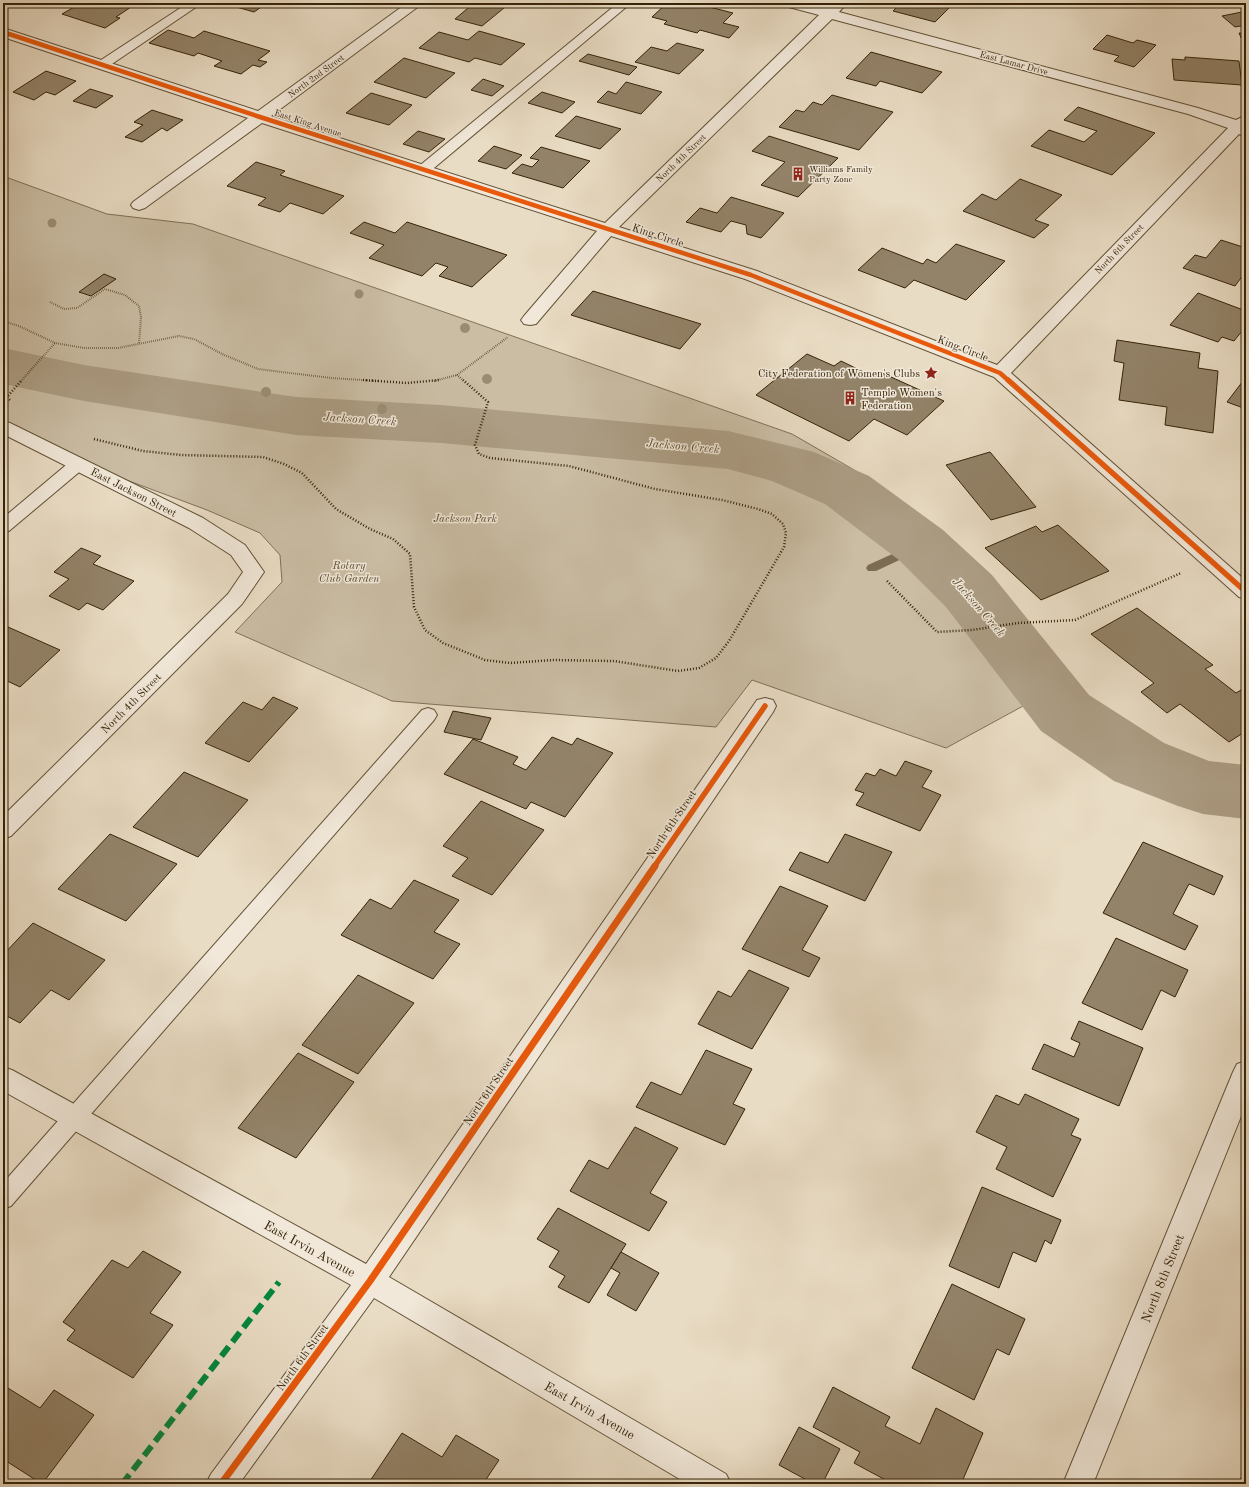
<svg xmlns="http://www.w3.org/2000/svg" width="1249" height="1487" font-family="'Old Standard TT',serif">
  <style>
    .green { fill: #cabda4; stroke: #807056 }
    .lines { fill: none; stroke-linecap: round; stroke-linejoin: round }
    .stream { fill: #7c6c52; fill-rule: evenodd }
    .river { fill: #ac9d84; fill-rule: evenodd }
    .building { fill: #938369; stroke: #352307 }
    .lane-casing { stroke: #625136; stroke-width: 2 }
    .street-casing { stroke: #625136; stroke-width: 2 }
    .path-far1 { stroke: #352307; stroke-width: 2; stroke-dasharray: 0.5 1.5; stroke-linecap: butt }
    .path { stroke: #352307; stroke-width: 2.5; stroke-dasharray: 1 2; stroke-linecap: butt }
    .lane { fill: #f1e8d9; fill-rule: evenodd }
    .street { fill: #f1e8d9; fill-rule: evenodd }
    .quiet { stroke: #00873e; stroke-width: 6; stroke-dasharray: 12 6; stroke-linecap: butt }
    .cycleway-far2-casing { stroke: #f1e8d9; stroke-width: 6 }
    .cycleway-far1-casing { stroke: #f1e8d9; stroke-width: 8 }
    .cycleway-casing { stroke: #f1e8d9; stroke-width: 10 }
    .cycleway-far2 { stroke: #e8590c; stroke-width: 4.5 }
    .cycleway-far1 { stroke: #e8590c; stroke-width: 5.5 }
    .cycleway { stroke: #e8590c; stroke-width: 7 }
    .tree { fill: #9a8c72 }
    .labels { text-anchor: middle; stroke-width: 3; stroke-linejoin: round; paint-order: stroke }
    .far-street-label { font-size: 9px; fill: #352307; stroke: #f1e8d9 }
    .far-poi-label { font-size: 9px; fill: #352307; stroke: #f1e8d9; text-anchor: start }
    .street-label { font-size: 11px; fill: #352307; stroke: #f1e8d9 }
    .poi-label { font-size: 11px; fill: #352307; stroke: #f1e8d9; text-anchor: end }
    .park-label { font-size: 11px; font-style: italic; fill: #5a4a2e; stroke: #f1e8d9 }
    .water-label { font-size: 12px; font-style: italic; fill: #5f4e33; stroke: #f1e8d9 }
    .near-street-label { font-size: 13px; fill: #352307; stroke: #f1e8d9 }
  </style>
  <rect width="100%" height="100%" fill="#e9dcc4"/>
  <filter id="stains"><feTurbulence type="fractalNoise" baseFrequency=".005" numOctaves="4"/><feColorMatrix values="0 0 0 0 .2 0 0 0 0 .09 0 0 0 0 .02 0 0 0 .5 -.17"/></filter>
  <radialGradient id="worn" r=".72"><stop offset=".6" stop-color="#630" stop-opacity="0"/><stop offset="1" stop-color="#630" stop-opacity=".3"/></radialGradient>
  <!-- green -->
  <polygon class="green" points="3,176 107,214 193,224 792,434 875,482 1058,687 946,748 752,680 716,727 392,701 235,632 282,582 280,555 260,533 207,510 3,434"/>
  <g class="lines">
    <!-- stream -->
    <polygon class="stream" points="921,541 925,542 926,545 925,548 876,571 868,571 866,568 868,565"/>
    <!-- river -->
    <polygon class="river" points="3,348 84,365 296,397 441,405 728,431 814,452 869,476 943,530 992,575 1089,695 1164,743 1209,761 1246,765 1246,819 1203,814 1178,806 1114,781 1041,731 946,607 899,560 825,504 772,481 728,469 441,443 296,435 84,401 3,384"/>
  </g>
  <!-- building -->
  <g class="building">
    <polygon points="96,3 137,3 116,17 120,18 105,28 62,14 76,6 81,7 85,5 90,6"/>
    <polygon points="237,3 267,3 254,12 233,6"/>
    <polygon points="474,3 510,3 482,26 455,19"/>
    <polygon points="667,3 694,3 733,13 723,23 739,27 729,38 700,30 697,33 664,24 667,21 652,17"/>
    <polygon points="901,3 913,6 916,3 954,3 935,22 893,11"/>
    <polygon points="1242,12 1246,15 1246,25 1235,27 1222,16"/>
    <polygon points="168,30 194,38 204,31 270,51 258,60 267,62 260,67 253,65 241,74 214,66 222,61 198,53 194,56 149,43"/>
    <polygon points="479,31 525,44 501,65 475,58 469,62 419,48 439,32 468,40"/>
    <polygon points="1239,33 1246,33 1246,49"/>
    <polygon points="1107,35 1133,43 1137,40 1156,45 1134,67 1114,61 1119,56 1093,49"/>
    <polygon points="677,43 704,50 679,74 635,62 651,47 667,51"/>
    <polygon points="871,52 942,72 922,93 880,81 876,86 846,78"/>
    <polygon points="588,54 637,67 629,75 579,61"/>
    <polygon points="1185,57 1239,61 1242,85 1174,80 1172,59 1185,60"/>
    <polygon points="404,58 455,73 426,98 374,82"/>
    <polygon points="46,71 76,81 55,95 46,92 34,100 13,92"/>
    <polygon points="483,79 504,86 492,96 471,90"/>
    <polygon points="626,82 662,92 641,114 597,102 608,91 616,94"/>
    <polygon points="90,89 113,96 96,108 73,101"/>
    <polygon points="542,92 575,102 562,113 528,103"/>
    <polygon points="371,93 412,105 389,125 346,113"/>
    <polygon points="832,95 893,112 859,150 779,127 796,110 804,112 813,102 822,105"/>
    <polygon points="1078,107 1155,133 1112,175 1031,146 1049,130 1084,142 1097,131 1064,120"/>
    <polygon points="152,110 183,120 167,131 162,128 142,142 125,137 143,125 134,122"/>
    <polygon points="576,116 621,129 600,149 555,136"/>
    <polygon points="418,131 445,139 429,152 403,144"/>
    <polygon points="769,136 838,158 798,197 761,185 785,162 752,151"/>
    <polygon points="494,146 522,155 506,169 478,161"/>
    <polygon points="541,147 590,161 563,188 512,173 522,164 532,167 539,160 530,158"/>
    <polygon points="256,162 285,171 280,175 344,196 323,214 290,203 280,212 258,205 266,198 227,186"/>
    <polygon points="1020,179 1062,195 1035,220 1049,225 1034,238 963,211 982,194 996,200"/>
    <polygon points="731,197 784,213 761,238 747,234 746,225 731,221 721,232 686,222 700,208 717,213"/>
    <polygon points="364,222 395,233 407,222 507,255 472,287 439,276 448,267 436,263 422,276 369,258 384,245 350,233"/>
    <polygon points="1221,240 1246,248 1246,271 1235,286 1183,268 1195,255 1206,258"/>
    <polygon points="956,244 1005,261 966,300 914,280 905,288 858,270 882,248 923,264 927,259 936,263"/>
    <polygon points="104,274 116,279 91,296 79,292"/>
    <polygon points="593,291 701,324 680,349 571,315"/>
    <polygon points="1198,293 1246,311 1246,326 1234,341 1222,337 1218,342 1170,325"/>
    <polygon points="1117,340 1200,353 1198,368 1218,371 1213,433 1165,425 1167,407 1119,400 1124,363 1114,361"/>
    <polygon points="807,354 834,366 841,361 874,377 880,372 944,401 907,435 874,419 849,441 756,395"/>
    <polygon points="1246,377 1246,409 1227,402"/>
    <polygon points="990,452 1036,507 991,520 946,465"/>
    <polygon points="1058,525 1109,571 1041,600 985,548 1036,526 1042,532"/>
    <polygon points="81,548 101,556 93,564 134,581 103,610 87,603 79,610 49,596 69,579 54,572"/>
    <polygon points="1137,608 1213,665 1205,669 1236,693 1246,687 1246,731 1229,742 1180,704 1167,713 1141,692 1154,683 1091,634"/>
    <polygon points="8,627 60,650 20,687 3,679 3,632"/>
    <polygon points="273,697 298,708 249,762 205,743 243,702 262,710"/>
    <polygon points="453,711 491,718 481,740 444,732"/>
    <polygon points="552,737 572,745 577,738 613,753 565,817 531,802 526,809 444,774 473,739 518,757 513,764 526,770"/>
    <polygon points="905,761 932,771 922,787 941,795 920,831 856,805 864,793 855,790 866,773 875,776 880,769 896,776"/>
    <polygon points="184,772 248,800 198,857 133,827"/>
    <polygon points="481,801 544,830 492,895 452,876 468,858 443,846"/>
    <polygon points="110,834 177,864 126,921 58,889"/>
    <polygon points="845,834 892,852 865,901 789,870 800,852 828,863"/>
    <polygon points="1143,842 1223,876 1214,895 1189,884 1173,914 1198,926 1185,950 1103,913"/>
    <polygon points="414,880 459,900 434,932 460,944 433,979 341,935 370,899 391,909"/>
    <polygon points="780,886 828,906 802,950 820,958 809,977 742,949"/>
    <polygon points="33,923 105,960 69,1000 51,990 20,1023 3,1014 3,955"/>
    <polygon points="1116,938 1188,970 1175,997 1161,990 1142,1030 1082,1003"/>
    <polygon points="749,970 789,988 752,1049 698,1024 718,991 731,997"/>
    <polygon points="358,975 414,1003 358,1074 302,1045"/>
    <polygon points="1079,1021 1143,1048 1119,1106 1032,1069 1044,1044 1074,1057 1080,1043 1071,1039"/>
    <polygon points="706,1050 752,1069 733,1104 745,1109 725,1145 636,1107 651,1082 681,1095"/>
    <polygon points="298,1053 354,1082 296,1158 238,1128"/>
    <polygon points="1025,1094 1079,1119 1071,1135 1081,1139 1053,1197 996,1169 1007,1147 976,1132 996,1095 1019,1105"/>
    <polygon points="635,1127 678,1148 650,1193 667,1202 649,1231 570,1191 589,1160 608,1169"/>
    <polygon points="982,1187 1061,1220 1051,1244 1045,1240 1036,1262 1013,1252 999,1288 949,1266"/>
    <polygon points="558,1208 626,1244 589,1303 558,1287 565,1276 549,1267 559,1251 537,1239"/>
    <polygon points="143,1251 181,1272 150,1313 173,1325 133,1378 67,1340 75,1330 63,1322 112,1260 128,1268"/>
    <polygon points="621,1252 659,1273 636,1311 607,1295 620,1273 611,1268"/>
    <polygon points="952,1284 1025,1319 1009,1355 997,1349 974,1400 912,1368"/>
    <polygon points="3,1385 40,1408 54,1390 94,1415 42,1484 3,1459"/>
    <polygon points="833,1387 890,1417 885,1426 920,1444 936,1408 983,1433 961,1484 893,1484 854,1463 860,1452 813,1427"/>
    <polygon points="799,1427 840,1449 822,1484 814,1484 779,1465"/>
    <polygon points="402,1433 442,1457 456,1435 499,1460 483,1484 368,1484"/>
    <polygon points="1246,1464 1246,1484 1239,1484"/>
  </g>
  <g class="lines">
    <!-- lane casing -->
    <g class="lane-casing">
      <g id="lane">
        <polygon points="188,3 202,3 106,68 98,68 96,65 98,62"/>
        <polygon points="618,3 631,3 428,173 418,173 416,170 418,167"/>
        <polygon points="78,459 84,460 86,464 84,468 9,531 3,532 3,518 72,460"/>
        <polygon points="428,708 434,710 437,715 434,720 11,1206 3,1209 3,1183 422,710"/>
      </g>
    </g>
    <!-- street casing -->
    <g class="street-casing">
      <g id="street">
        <path d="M 407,3 L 423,3 L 271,116 L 605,223 L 819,15 L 785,6 L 783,3 L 806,3 L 826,8 L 832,3 L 844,3 L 845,5 L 839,12 L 1198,108 L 1236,120 L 1246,115 L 1246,137 L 1239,134 L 1011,373 L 1246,581 L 1246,599 L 1239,597 L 994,377 L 745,279 L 611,236 L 536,324 L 530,325 L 524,324 L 521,320 L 524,316 L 597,231 L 262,123 L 145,208 L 139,210 L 133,208 L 131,205 L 133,202 L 248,118 L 3,37 L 3,28 L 258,111 ZM 832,19 L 1188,114 L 1228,128 L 997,365 L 757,271 L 619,227 Z"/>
        <polygon points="3,421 10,423 203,518 245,545 264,572 242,604 11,836 3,839 3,816 228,594 243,572 231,555 189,528 3,434"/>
        <polygon points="765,698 773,700 776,706 773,712 389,1277 726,1474 731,1484 688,1484 374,1298 239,1484 206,1484 211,1474 351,1285 3,1091 3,1067 12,1070 366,1264 757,700"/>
        <polygon points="1246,1061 1246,1104 1093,1484 1063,1484 1233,1072 1237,1064"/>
      </g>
    </g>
    <!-- path-far1 -->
    <g class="path-far1">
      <polyline points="3,277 6,279 3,280"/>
      <polyline points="50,302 64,309 77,308 105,289 125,295 139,306 141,317 139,344"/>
      <polyline points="3,321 19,326 55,343 84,348 118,348 179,336 194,339 222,354 258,369 331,378 378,381"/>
      <polyline points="457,375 464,381"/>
      <polyline points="21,381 55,343"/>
      <polyline points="434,381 457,375 508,337"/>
    </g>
    <!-- path -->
    <g class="path">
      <polyline points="363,380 407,383 439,380"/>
      <polyline points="10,400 7,397 22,380"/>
      <polyline points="94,439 143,451 181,455 263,457 284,464 302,473 336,509 370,529 393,539 410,554 414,607 425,630 443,643 485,660 510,663 553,660 614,661 678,671 699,668 716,658 729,641 784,547 786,533 783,524 772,514 758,509 722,500 655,489 569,466 490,458 479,454 475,445 488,402 463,380"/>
      <polyline points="887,581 937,632 972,630 1018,623 1075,620 1181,573"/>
    </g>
    <!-- lane -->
    <use href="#lane" class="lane"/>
    <!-- street -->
    <use href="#street" class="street"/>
    <!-- quiet -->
    <polyline class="quiet" points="122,1484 279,1282"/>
    <!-- cycleway-far2 casing -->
    <g class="cycleway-far2-casing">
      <polyline id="cycleway-far2" points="3,32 260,117 751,275 1000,373 1009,381"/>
    </g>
    <!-- cycleway-far1 casing -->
    <g class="cycleway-far1-casing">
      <g id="cycleway-far1">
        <polyline points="1008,380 1246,592"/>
        <polyline points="654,867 765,706"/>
      </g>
    </g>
    <!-- cycleway casing -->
    <g class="cycleway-casing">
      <polyline id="cycleway" points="221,1484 370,1281 655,866"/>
    </g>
    <!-- cycleway-far2 -->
    <use href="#cycleway-far2" class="cycleway-far2"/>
    <!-- cycleway-far1 -->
    <use href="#cycleway-far1" class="cycleway-far1"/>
    <!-- cycleway -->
    <use href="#cycleway" class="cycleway"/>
  </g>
  <!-- trees -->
  <g class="tree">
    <circle cx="52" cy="223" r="4.5"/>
    <circle cx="359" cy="294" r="4.5"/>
    <circle cx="465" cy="328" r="5"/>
    <circle cx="487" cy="379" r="5"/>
    <circle cx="266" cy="392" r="5"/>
    <circle cx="382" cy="409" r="5"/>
  </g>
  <!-- icons -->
  <defs>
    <g id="building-bare" transform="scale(1.08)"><path d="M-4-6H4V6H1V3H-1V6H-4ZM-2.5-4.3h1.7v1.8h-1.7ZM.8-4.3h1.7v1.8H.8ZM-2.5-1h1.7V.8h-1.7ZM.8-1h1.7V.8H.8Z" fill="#8f2418" stroke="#f1e8d9" stroke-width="2.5" paint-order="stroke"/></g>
    <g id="sight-bare" transform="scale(1.08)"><path d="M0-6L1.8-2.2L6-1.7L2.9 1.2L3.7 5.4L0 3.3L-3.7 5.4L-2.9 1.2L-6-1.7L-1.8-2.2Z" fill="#8f2418" stroke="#f1e8d9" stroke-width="2.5" paint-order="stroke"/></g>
  </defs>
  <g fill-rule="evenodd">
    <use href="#building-bare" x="798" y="174"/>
    <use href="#sight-bare" x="931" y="373"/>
    <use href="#building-bare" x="850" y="398"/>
  </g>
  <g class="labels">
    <!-- far-street labels -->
    <g class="far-street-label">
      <text transform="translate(1014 63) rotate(15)" y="3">East Lamar Drive</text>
      <text transform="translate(316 76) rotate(-36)" y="3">North 2nd Street</text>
      <text transform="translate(308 123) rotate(18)" y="3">East King Avenue</text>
      <text transform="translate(681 158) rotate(-44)" y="3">North 4th Street</text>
      <text transform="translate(1119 249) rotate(-46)" y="3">North 6th Street</text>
    </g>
    <!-- far-poi labels -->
    <g class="far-poi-label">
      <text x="809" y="172">Williams Family<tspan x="809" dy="10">Party Zone</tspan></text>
    </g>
    <!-- street labels -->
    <g class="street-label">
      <text transform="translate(658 235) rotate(18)" y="4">King Circle</text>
      <text transform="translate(963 348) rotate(21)" y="4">King Circle</text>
      <text transform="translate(134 492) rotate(27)" y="4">East Jackson Street</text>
      <text transform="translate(131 703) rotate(-45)" y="4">North 4th Street</text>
      <text transform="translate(671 824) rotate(-56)" y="4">North 6th Street</text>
      <text transform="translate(488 1091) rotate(-56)" y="4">North 6th Street</text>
      <text transform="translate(302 1357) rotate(-54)" y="4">North 6th Street</text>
    </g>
    <!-- poi labels -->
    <g class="poi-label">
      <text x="920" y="377">City Federation of Women's Clubs</text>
      <text x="861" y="396" text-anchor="start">Temple Women's<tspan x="861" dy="13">Federation</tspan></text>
    </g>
    <!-- park labels -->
    <g class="park-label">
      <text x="465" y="522">Jackson Park</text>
      <text x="349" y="569">Rotary<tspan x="349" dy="13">Club Garden</tspan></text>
    </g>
    <!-- water labels -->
    <g class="water-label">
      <text transform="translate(360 419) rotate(4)" y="4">Jackson Creek</text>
      <text transform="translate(683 446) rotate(5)" y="4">Jackson Creek</text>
      <text transform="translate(979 607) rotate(49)" y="4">Jackson Creek</text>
    </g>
    <!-- near-street labels -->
    <g class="near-street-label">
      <text transform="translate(310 1248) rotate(29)" y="5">East Irvin Avenue</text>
      <text transform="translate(1162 1278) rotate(-68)" y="5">North 8th Street</text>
      <text transform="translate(590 1410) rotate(30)" y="5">East Irvin Avenue</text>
    </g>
  </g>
  <!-- margin -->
  <rect width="1249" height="1487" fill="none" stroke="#e9dcc4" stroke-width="16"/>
  <rect x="4" y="4" width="1241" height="1479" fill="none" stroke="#352307" stroke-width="2"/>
  <rect x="8" y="8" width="1233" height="1471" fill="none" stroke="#352307"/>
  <rect width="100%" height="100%" filter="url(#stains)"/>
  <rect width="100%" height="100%" fill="url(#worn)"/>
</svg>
